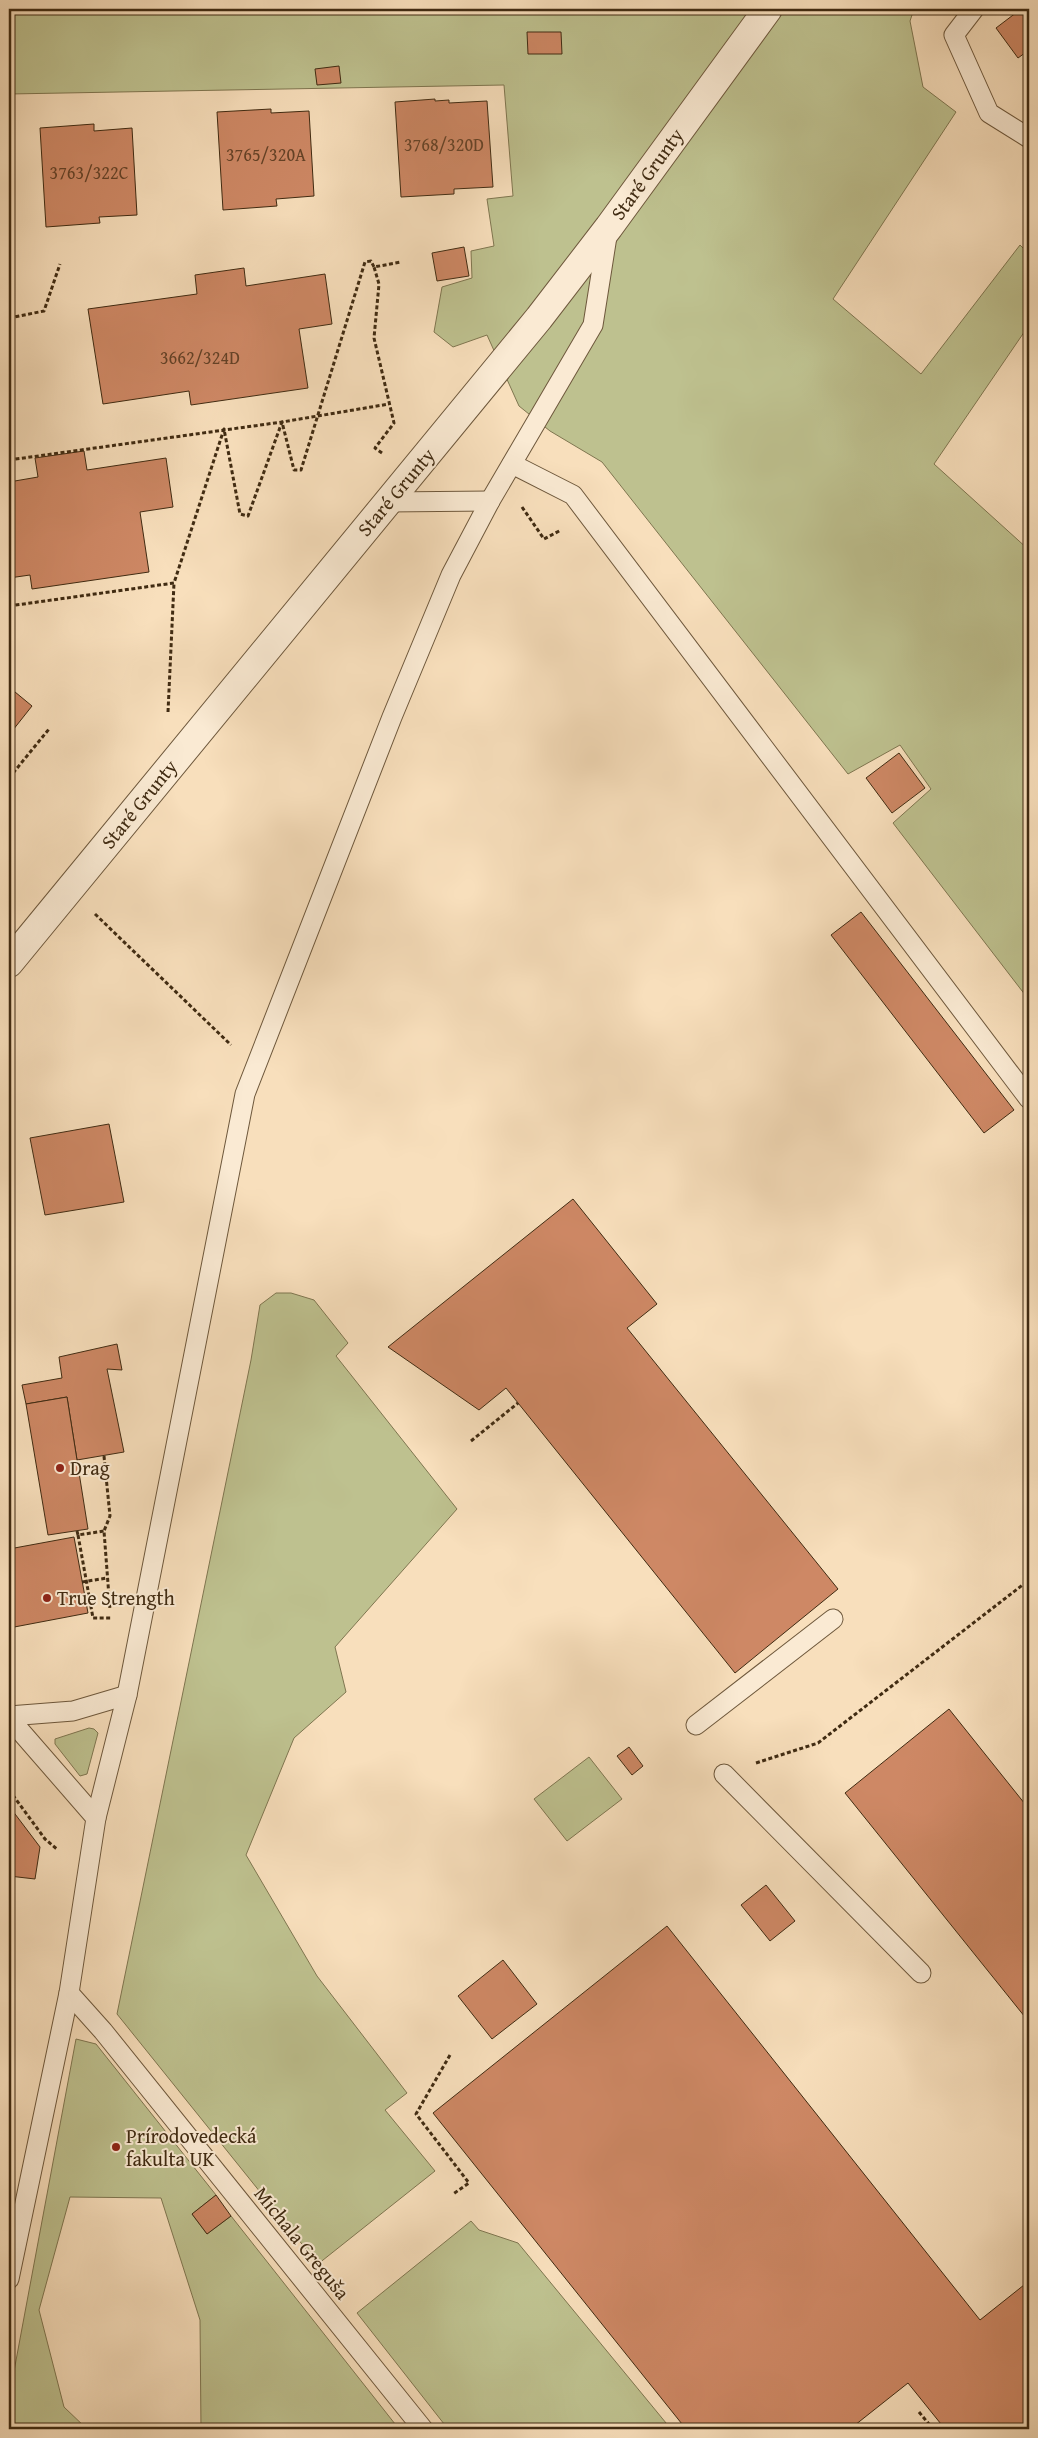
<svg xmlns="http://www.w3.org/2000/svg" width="1038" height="2438" font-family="'Gentium Book Plus',serif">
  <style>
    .green { fill: #bec18f; stroke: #7f7650 }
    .building { fill: #ce8865; stroke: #402b12 }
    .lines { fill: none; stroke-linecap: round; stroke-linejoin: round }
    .service-casing { stroke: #6e583c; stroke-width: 21 }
    .minor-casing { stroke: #6e583c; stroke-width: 30 }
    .path { stroke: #402b12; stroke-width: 3; stroke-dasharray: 4 2.5; stroke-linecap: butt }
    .service { stroke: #faead3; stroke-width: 19 }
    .minor { stroke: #faead3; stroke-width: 28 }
    .poi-dot { fill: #8f2418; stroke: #faead3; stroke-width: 2 }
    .labels { text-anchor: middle; stroke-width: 4; stroke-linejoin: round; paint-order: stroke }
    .number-label { font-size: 18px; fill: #644227 }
    .street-label { font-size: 20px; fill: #402b12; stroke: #faead3 }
    .poi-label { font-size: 20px; fill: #402b12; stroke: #faead3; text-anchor: start }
  </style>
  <rect width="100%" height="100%" fill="#f8dfbc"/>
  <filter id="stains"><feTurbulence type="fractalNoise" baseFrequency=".004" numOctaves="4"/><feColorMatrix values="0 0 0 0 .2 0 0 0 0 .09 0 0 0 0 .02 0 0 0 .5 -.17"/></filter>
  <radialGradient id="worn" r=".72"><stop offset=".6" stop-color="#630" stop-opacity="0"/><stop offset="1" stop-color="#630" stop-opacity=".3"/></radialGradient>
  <!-- green -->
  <g class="green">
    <polygon points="9,9 914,9 910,21 923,87 956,112 833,299 921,374 1020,245 1029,254 1029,325 934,464 1029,550 1029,1000 893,823 931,789 900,745 848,774 602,462 550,431 519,406 487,335 453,347 434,332 442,287 472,278 471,251 494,246 487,199 513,196 504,85 9,94"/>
    <polygon points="276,1293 291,1293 314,1300 348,1343 336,1356 457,1509 335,1647 346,1692 294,1738 246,1855 317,1976 407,2093 385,2110 435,2171 318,2264 117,2014 251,1360 260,1305"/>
    <polygon points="89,1728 94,1729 98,1733 87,1774 80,1776 55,1744 55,1739"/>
    <polygon points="589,1757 622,1799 567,1841 534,1799"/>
    <polygon points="76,2039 96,2044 216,2195 192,2214 207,2234 231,2216 399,2429 201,2429 200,2320 161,2198 70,2197 39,2310 64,2407 87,2429 9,2429 9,2398"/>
    <polygon points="471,2221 479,2230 518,2243 671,2429 448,2429 357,2313"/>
  </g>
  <!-- building -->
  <g class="building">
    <polygon points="1021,9 1029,9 1029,50 1018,58 996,28"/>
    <polygon points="527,32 561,32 562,54 528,54"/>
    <polygon points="339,66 341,83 317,85 315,69"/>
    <polygon points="435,99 435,101 449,100 449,103 487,101 493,187 454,189 454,194 401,197 395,102"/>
    <polygon points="271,109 271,113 309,111 314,196 276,199 277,206 223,210 217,112"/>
    <polygon points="94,124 94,131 132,128 137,215 99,217 100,223 46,227 40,128"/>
    <polygon points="464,247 469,276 437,281 432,253"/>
    <polygon points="244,268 246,286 325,274 332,324 299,329 308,388 191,405 189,391 103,404 88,309 197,294 195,275"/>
    <polygon points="84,451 87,470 166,458 173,507 140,512 149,572 32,589 30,575 9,578 9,482 38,477 35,458"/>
    <polygon points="9,687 32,706 9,735"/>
    <polygon points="899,753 925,788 892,813 866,778"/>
    <polygon points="861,912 1014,1110 984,1133 831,935"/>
    <polygon points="109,1124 124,1202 45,1215 30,1138"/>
    <polygon points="573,1199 657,1304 627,1328 838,1589 735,1673 506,1388 479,1410 388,1347"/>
    <polygon points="117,1344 122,1370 107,1369 124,1452 77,1460 67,1397 26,1404 22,1385 62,1378 59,1357"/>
    <polygon points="67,1397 88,1529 48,1535 26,1404"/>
    <polygon points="74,1537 88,1613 9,1628 9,1549"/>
    <polygon points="949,1709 1029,1809 1029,2022 845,1793"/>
    <polygon points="629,1747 643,1766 632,1775 617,1756"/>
    <polygon points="9,1806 40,1847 35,1879 9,1876"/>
    <polygon points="766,1885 795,1921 770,1941 741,1905"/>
    <polygon points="667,1926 980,2320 1029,2281 1029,2429 945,2429 908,2383 850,2429 686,2429 433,2113"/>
    <polygon points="503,1960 537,2004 492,2039 458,1996"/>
    <polygon points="216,2195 231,2216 207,2234 192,2214"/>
  </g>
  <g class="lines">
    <!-- service casing -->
    <g class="service-casing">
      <g id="service">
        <polyline points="974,9 954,35 989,113 1029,138"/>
        <polyline points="512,464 573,495 1029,1099"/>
        <polyline points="387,502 490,501"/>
        <polyline points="9,1716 73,1711 127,1695"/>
        <polyline points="9,1718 96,1818 69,1993 9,2279"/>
        <polyline points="696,1725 833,1619"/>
        <polyline points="724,1774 921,1973"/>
        <polyline points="96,1818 127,1695 245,1094 392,717 451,575 490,501 593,325 608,230"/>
        <polyline points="69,1993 103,2031 423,2429"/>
      </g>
    </g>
    <!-- minor casing -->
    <g class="minor-casing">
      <polyline id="minor" points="9,963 539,318 609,227 768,9"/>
    </g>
    <!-- path -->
    <g class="path">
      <polyline points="9,318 44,311 60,264"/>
      <polyline points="382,453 375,448 394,423 374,338 379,284 374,267 401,262"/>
      <polyline points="9,460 282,422 389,404"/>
      <polyline points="522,507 544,539 561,530"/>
      <polyline points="9,606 174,583 224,429 240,514 248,516 282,422 294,470 301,470 365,262 371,261 374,267"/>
      <polyline points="168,712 174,583"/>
      <polyline points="9,778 49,729"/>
      <polyline points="95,914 231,1045"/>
      <polyline points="471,1441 518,1403"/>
      <polyline points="104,1456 110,1516 104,1531 110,1610"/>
      <polyline points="77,1531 78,1535 104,1531"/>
      <polyline points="78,1535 93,1618 111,1618"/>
      <polyline points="82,1582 107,1578"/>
      <polyline points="756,1763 818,1743 1029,1580"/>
      <polyline points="9,1790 45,1839 58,1850"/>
      <polyline points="450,2055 416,2114 469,2183 453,2194"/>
      <polyline points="919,2412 933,2429"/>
    </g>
    <!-- service -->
    <use href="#service" class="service"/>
    <!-- minor -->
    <use href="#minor" class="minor"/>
  </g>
  <!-- markers -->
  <g class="poi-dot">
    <circle cx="60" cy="1468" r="5"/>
    <circle cx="47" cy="1598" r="5"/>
    <circle cx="116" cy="2147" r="5"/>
  </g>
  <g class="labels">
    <!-- number labels -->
    <g class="number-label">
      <text x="444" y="151">3768/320D</text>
      <text x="266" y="161">3765/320A</text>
      <text x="89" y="179">3763/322C</text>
      <text x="200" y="364">3662/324D</text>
    </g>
    <!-- street labels -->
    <g class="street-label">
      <text transform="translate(647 174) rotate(-54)" y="7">Staré Grunty</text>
      <text transform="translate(396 492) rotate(-50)" y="7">Staré Grunty</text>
      <text transform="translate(139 804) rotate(-51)" y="7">Staré Grunty</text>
      <text transform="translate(302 2243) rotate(51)" y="7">Michala Greguša</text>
    </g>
    <!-- poi labels -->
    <g class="poi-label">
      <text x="70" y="1475">Drag</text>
      <text x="57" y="1605">True Strength</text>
      <text x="126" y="2143">Prírodovedecká<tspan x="126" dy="23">fakulta UK</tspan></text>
    </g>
  </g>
  <!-- margin -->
  <rect width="1038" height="2438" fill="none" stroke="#f8dfbc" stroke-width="30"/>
  <rect x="10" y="10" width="1018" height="2418" fill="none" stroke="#402b12" stroke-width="2.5"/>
  <rect x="15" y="15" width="1008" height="2408" fill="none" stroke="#402b12"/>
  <rect width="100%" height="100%" filter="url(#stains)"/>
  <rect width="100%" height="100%" fill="url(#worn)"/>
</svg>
